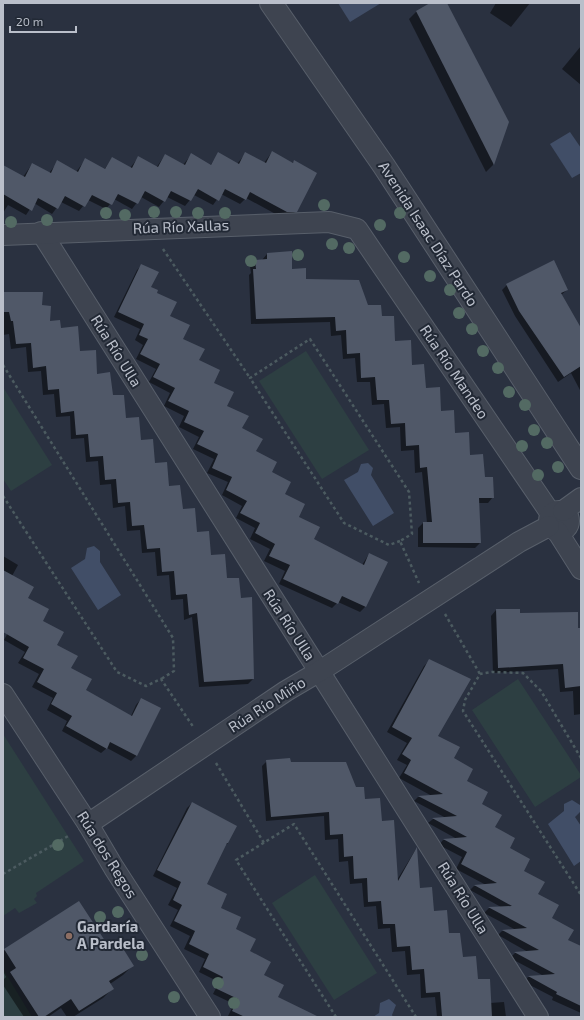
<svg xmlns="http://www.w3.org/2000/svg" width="584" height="1020" font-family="'Exo 2',sans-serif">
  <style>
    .green { fill: #2d3f42 }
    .water { fill: #414e67 }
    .shadow { fill: #0007 }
    .building { fill: #505868 }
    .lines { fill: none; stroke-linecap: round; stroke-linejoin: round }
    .minor-casing { stroke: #585f6a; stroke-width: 22 }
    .tertiary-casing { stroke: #585f6a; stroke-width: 24 }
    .path { stroke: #4c5b60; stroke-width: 2.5; stroke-dasharray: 3 3; stroke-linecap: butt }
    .minor { stroke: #3e4450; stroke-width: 20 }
    .tertiary { stroke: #3e4450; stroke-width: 22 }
    .tree { fill: #536a63 }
    .education-dot { fill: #8d6e63; stroke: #222935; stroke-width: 1.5 }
    .labels { text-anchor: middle; stroke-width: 4; stroke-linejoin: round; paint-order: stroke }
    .street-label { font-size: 15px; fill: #babfca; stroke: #222935 }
    .poi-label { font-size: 15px; font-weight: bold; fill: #babfca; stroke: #222935; text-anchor: start }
  </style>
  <rect width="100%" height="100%" fill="#2a3140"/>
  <!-- green -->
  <g class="green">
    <polygon points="306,351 369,450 322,479 259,381"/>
    <polygon points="3,387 52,465 11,491 3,479"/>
    <polygon points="518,679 581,775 581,777 535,807 472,710"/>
    <polygon points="3,734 84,861 36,893 37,896 34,899 37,903 19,913 15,908 3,916"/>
    <polygon points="315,875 377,973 334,1000 272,903"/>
    <polygon points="3,969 32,1017 3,1017"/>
  </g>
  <!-- water -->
  <g class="water">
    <polygon points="338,3 381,3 350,22"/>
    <polygon points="570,132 581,148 581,173 572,178 550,144"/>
    <polygon points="368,463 373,468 371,475 394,513 373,526 344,480 358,472 361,464"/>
    <polygon points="94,546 100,551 100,562 121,595 98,610 71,568 85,559 87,548"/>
    <polygon points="572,800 580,805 580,812 575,817 581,826 581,861 574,866 548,824 564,811 564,804"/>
    <polygon points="389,999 396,1005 392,1015 393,1017 373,1017 379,1013 380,1003"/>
  </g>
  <!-- shadow -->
  <g class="shadow">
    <polygon points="432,3 446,3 508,122 493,165 486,172 409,19 416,12"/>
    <polygon points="496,3 530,3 511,27 490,13"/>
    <polygon points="581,46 581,85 562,69"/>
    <polygon points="272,152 292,163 294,162 296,211 291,216 281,217 246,198 240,204 221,194 213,205 194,195 185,206 167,197 159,207 141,197 132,209 114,199 106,209 88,200 79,211 61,202 52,214 34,203 26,215 8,205 3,213 3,169 23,177 32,164 49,173 58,162 76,172 85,160 104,170 112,158 130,168 138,158 156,168 165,155 183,165 191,155 210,166 218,154 237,164 246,153 264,163"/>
    <polygon points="291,252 291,270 305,280 367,306 381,318 394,342 484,478 493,497 488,503 478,503 480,543 475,548 418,547 418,528 423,523 427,523 422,472 415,473 414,450 401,451 400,427 386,428 384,404 372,405 370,382 357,382 355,358 343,359 341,335 331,336 330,322 251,324 249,275 251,273 250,266 256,261 262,260 267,254"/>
    <polygon points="142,265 150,288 156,293 182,340 198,361 313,540 362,565 369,554 386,562 365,607 360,612 338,602 332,608 279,584 285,571 264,561 270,549 250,539 255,528 236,518 242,506 222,495 228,482 207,473 214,459 193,449 199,437 179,427 184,416 164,406 170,393 149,382 156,369 136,359 143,345 135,340 140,329 114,317 137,270"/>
    <polygon points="507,285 567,290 561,295 581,330 581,392 571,373 558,382 515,316 502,290"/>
    <polygon points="3,293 41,306 48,323 60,329 97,375 140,441 210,556 226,580 253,679 248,684 199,687 192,617 184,620 183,599 171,600 169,575 157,576 155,552 142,553 140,530 127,531 125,506 113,508 111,484 100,485 98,461 86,462 84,438 71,439 70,416 56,417 54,394 43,395 41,371 28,372 26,347 11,349 9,334 3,335"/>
    <polygon points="3,556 18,565 12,576 84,690 131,716 136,705 141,699 160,709 136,756 131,761 107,748 101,753 62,731 67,721 47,710 53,698 32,687 39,674 18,663 25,652 4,640 10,629 3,625"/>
    <polygon points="496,610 581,629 581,714 574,715 573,691 560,692 558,669 493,673 491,616"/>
    <polygon points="429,661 437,736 453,759 493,828 509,849 551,918 567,940 581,947 581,1013 552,1000 553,997 524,982 528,977 544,976 510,958 515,953 528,952 498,935 502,931 516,930 484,913 489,908 501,907 470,890 474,886 486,885 456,869 462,857 439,845 443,840 457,839 428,823 433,819 446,818 414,801 418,797 432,796 399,778 407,765 397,760 407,743 387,732 424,666"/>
    <polygon points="267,761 290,764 355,788 381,822 397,880 416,849 419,889 490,1003 504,1002 506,1017 437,1017 435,997 421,998 420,974 407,975 405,951 392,952 390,928 378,929 376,906 364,907 362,883 350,884 348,861 339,862 338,839 325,840 324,816 266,821 262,766"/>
    <polygon points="192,803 228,843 224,846 205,885 277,997 293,1017 228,1016 234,1004 213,994 219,982 199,972 205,959 184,949 190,936 170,926 178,910 168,905 177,888 153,876 187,808"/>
    <polygon points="108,949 132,966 123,975 110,984 113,988 103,998 73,1017 67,1017 61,1008 48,1017 24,1017 3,985 3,980 6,977 3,971 3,952 5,950"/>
  </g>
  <!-- building -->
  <g class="building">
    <polygon points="430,3 447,3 509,122 494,165 416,11"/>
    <polygon points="272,151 293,163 294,160 317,173 297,212 287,212 250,192 246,200 225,189 219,201 198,189 191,201 171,191 165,202 145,191 138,204 118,194 112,205 92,195 85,207 65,196 58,209 38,198 32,211 3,194 3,165 25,177 32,163 51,173 57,160 78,172 85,158 105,169 112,157 132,168 138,156 158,167 165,154 185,165 191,153 211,165 218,152 239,164 245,152 266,163"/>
    <polygon points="292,251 292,269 306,268 306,279 359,280 368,305 381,305 382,316 394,316 395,341 411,340 412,365 424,364 426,388 440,387 441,411 454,410 455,433 469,432 470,455 483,454 485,477 493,477 494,498 479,498 481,543 423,543 423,522 432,522 427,467 420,468 419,445 406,446 405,423 391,424 389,400 377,400 375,377 361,378 360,353 347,354 346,330 336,331 335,317 256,319 253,269 256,269 255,260 267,259 267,253"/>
    <polygon points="554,260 568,290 561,293 581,328 581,366 564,377 519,311 506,284"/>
    <polygon points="141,264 159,272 151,287 158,290 157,293 177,302 170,316 190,325 183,339 205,349 199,360 220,370 214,383 234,392 227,406 249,416 242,428 263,439 256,451 277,462 272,472 291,482 285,494 305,504 299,517 320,527 314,539 364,565 369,553 388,562 366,607 342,596 338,604 283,579 290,565 269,556 275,544 255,533 260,523 240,513 247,501 226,490 232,477 212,468 218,454 197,444 204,431 184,422 189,411 168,401 175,388 153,377 160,364 140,354 148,339 139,335 144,324 118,312"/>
    <polygon points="3,292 43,292 42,305 51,306 50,321 60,320 61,328 78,326 80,351 96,350 97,374 110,372 113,395 124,395 126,418 139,417 141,440 153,439 155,463 167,462 169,486 180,485 183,509 195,508 197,532 209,531 211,555 225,554 227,578 239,578 241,598 252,597 254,679 204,682 197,613 189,615 187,594 176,595 174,571 162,572 160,548 147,549 144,525 132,526 130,502 118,503 116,479 105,480 103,456 90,457 88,434 76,435 74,411 61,413 59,389 48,390 46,366 33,368 31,343 16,344 13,321 11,321 9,312 3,312"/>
    <polygon points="3,570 34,587 28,598 49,609 43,621 64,632 57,645 78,656 71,668 92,679 86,690 132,716 141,698 161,708 137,756 110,742 107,749 66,726 72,716 51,704 57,693 37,682 44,669 23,658 29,647 3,632"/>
    <polygon points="496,609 520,609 520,613 578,612 578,628 581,628 581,686 565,688 563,664 498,668"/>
    <polygon points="429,659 471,679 438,736 460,747 454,758 473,769 467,781 488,792 482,804 502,815 495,827 515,838 510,848 530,859 524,871 545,882 538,894 559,905 552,918 574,930 568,940 581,946 581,1006 556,994 557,992 528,976 555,974 514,952 539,950 502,930 527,928 488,907 512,906 474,885 497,883 461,864 467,852 443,839 467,837 432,818 457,816 418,796 443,794 404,773 411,760 402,754 412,738 392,727"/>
    <polygon points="290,758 291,762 346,762 356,787 364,787 365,799 380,798 382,821 394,820 398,881 417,847 420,888 432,887 434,911 447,910 449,933 460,933 463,957 476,956 478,979 490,979 492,1017 442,1016 440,992 426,993 424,969 412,970 410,946 397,947 395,924 383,924 381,901 368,902 367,878 354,879 353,856 344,857 343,834 330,835 329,812 271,817 266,760"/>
    <polygon points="192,802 237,826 228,843 227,843 207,884 227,894 221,908 241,917 236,929 256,939 250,951 271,962 264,975 284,985 278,997 319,1017 245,1017 232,1011 238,999 217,989 223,977 203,967 209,954 189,944 195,931 174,921 182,905 173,900 181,882 157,870"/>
    <polygon points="79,901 109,947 114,943 124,950 134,966 109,981 114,989 79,1011 71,999 44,1017 39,1017 10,972 16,968 4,949"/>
  </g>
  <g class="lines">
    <!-- minor casing -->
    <g class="minor-casing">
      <g id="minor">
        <polyline points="41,232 538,1017"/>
        <polyline points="3,235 329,222 357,229 551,514"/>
        <circle cx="559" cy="521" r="10"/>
        <polyline points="563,511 581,498"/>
        <polyline points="557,531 581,569"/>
        <polyline points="3,694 88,824 114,868 210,1017"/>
        <polyline points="88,824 286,691 320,671 519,542 549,526"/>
      </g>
    </g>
    <!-- tertiary casing -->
    <g class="tertiary-casing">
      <polyline id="tertiary" points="271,3 384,166 581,468"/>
    </g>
    <!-- path -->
    <g class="path">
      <polyline points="163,249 250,378"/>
      <polyline points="3,365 173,638 174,671 161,679"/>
      <polyline points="3,496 117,672 146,686 161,679 194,728"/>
      <polyline points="400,541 389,545 344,523 250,378 310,339 409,492 412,534 400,541 419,583"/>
      <polyline points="445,614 480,674"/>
      <polyline points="581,758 541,691 523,673 492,672 480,674 465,700 463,711 581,895"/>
      <polyline points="216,763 264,843"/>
      <polyline points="3,874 70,835"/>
      <polyline points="336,1017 236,860 294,824 416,1017"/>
    </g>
    <!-- minor -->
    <use href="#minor" class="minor"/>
    <!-- tertiary -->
    <use href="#tertiary" class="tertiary"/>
  </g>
  <!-- trees -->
  <g class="tree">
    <circle cx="324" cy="205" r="6"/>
    <circle cx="154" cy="212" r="6"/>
    <circle cx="176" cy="212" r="6"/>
    <circle cx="106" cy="213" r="6"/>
    <circle cx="198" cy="213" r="6"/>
    <circle cx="225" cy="213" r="6"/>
    <circle cx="400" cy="213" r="6"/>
    <circle cx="125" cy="215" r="6"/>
    <circle cx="47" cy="220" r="6"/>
    <circle cx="11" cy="222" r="6"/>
    <circle cx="380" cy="225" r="6"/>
    <circle cx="332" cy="244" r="6"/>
    <circle cx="349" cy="248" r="6"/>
    <circle cx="298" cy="255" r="6"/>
    <circle cx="404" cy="257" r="6"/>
    <circle cx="251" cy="261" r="6"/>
    <circle cx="430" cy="276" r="6"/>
    <circle cx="450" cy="290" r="6"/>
    <circle cx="459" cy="313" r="6"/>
    <circle cx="472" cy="329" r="6"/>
    <circle cx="483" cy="351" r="6"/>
    <circle cx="498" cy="368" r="6"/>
    <circle cx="509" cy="392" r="6"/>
    <circle cx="525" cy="405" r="6"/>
    <circle cx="534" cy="430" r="6"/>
    <circle cx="547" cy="443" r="6"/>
    <circle cx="522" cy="446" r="6"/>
    <circle cx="558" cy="467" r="6"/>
    <circle cx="538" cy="475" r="6"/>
    <circle cx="58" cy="845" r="6"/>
    <circle cx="118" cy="912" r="6"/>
    <circle cx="100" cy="917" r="6"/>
    <circle cx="142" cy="955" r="6"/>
    <circle cx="218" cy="983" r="6"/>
    <circle cx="174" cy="997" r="6"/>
    <circle cx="234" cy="1003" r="6"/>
  </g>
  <!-- markers -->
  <circle class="education-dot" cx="69" cy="936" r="4"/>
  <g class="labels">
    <!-- street labels -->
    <g class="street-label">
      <text transform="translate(181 227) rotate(-2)" y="5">Rúa Río Xallas</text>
      <text transform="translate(428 234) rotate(57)" y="5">Avenida Isaac Díaz Pardo</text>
      <text transform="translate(116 351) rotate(58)" y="5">Rúa Río Ulla</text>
      <text transform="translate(454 372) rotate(56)" y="5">Rúa Río Mandeo</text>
      <text transform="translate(289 625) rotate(57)" y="5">Rúa Río Ulla</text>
      <text transform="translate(267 705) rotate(-33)" y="5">Rúa Río Miño</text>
      <text transform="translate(107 855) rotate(58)" y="5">Rúa dos Regos</text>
      <text transform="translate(463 898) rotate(58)" y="5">Rúa Río Ulla</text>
    </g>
    <!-- poi labels -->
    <g class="poi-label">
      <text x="77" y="932">Gardaría<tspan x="77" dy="17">A Pardela</tspan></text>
    </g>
  </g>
  <!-- border -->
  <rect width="584" height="1020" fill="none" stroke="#babfca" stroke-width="8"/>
  <!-- scale -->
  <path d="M10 26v6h66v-6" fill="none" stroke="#babfca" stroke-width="2"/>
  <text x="16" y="26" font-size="12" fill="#babfca" stroke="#222935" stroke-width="3" paint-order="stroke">20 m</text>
</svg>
